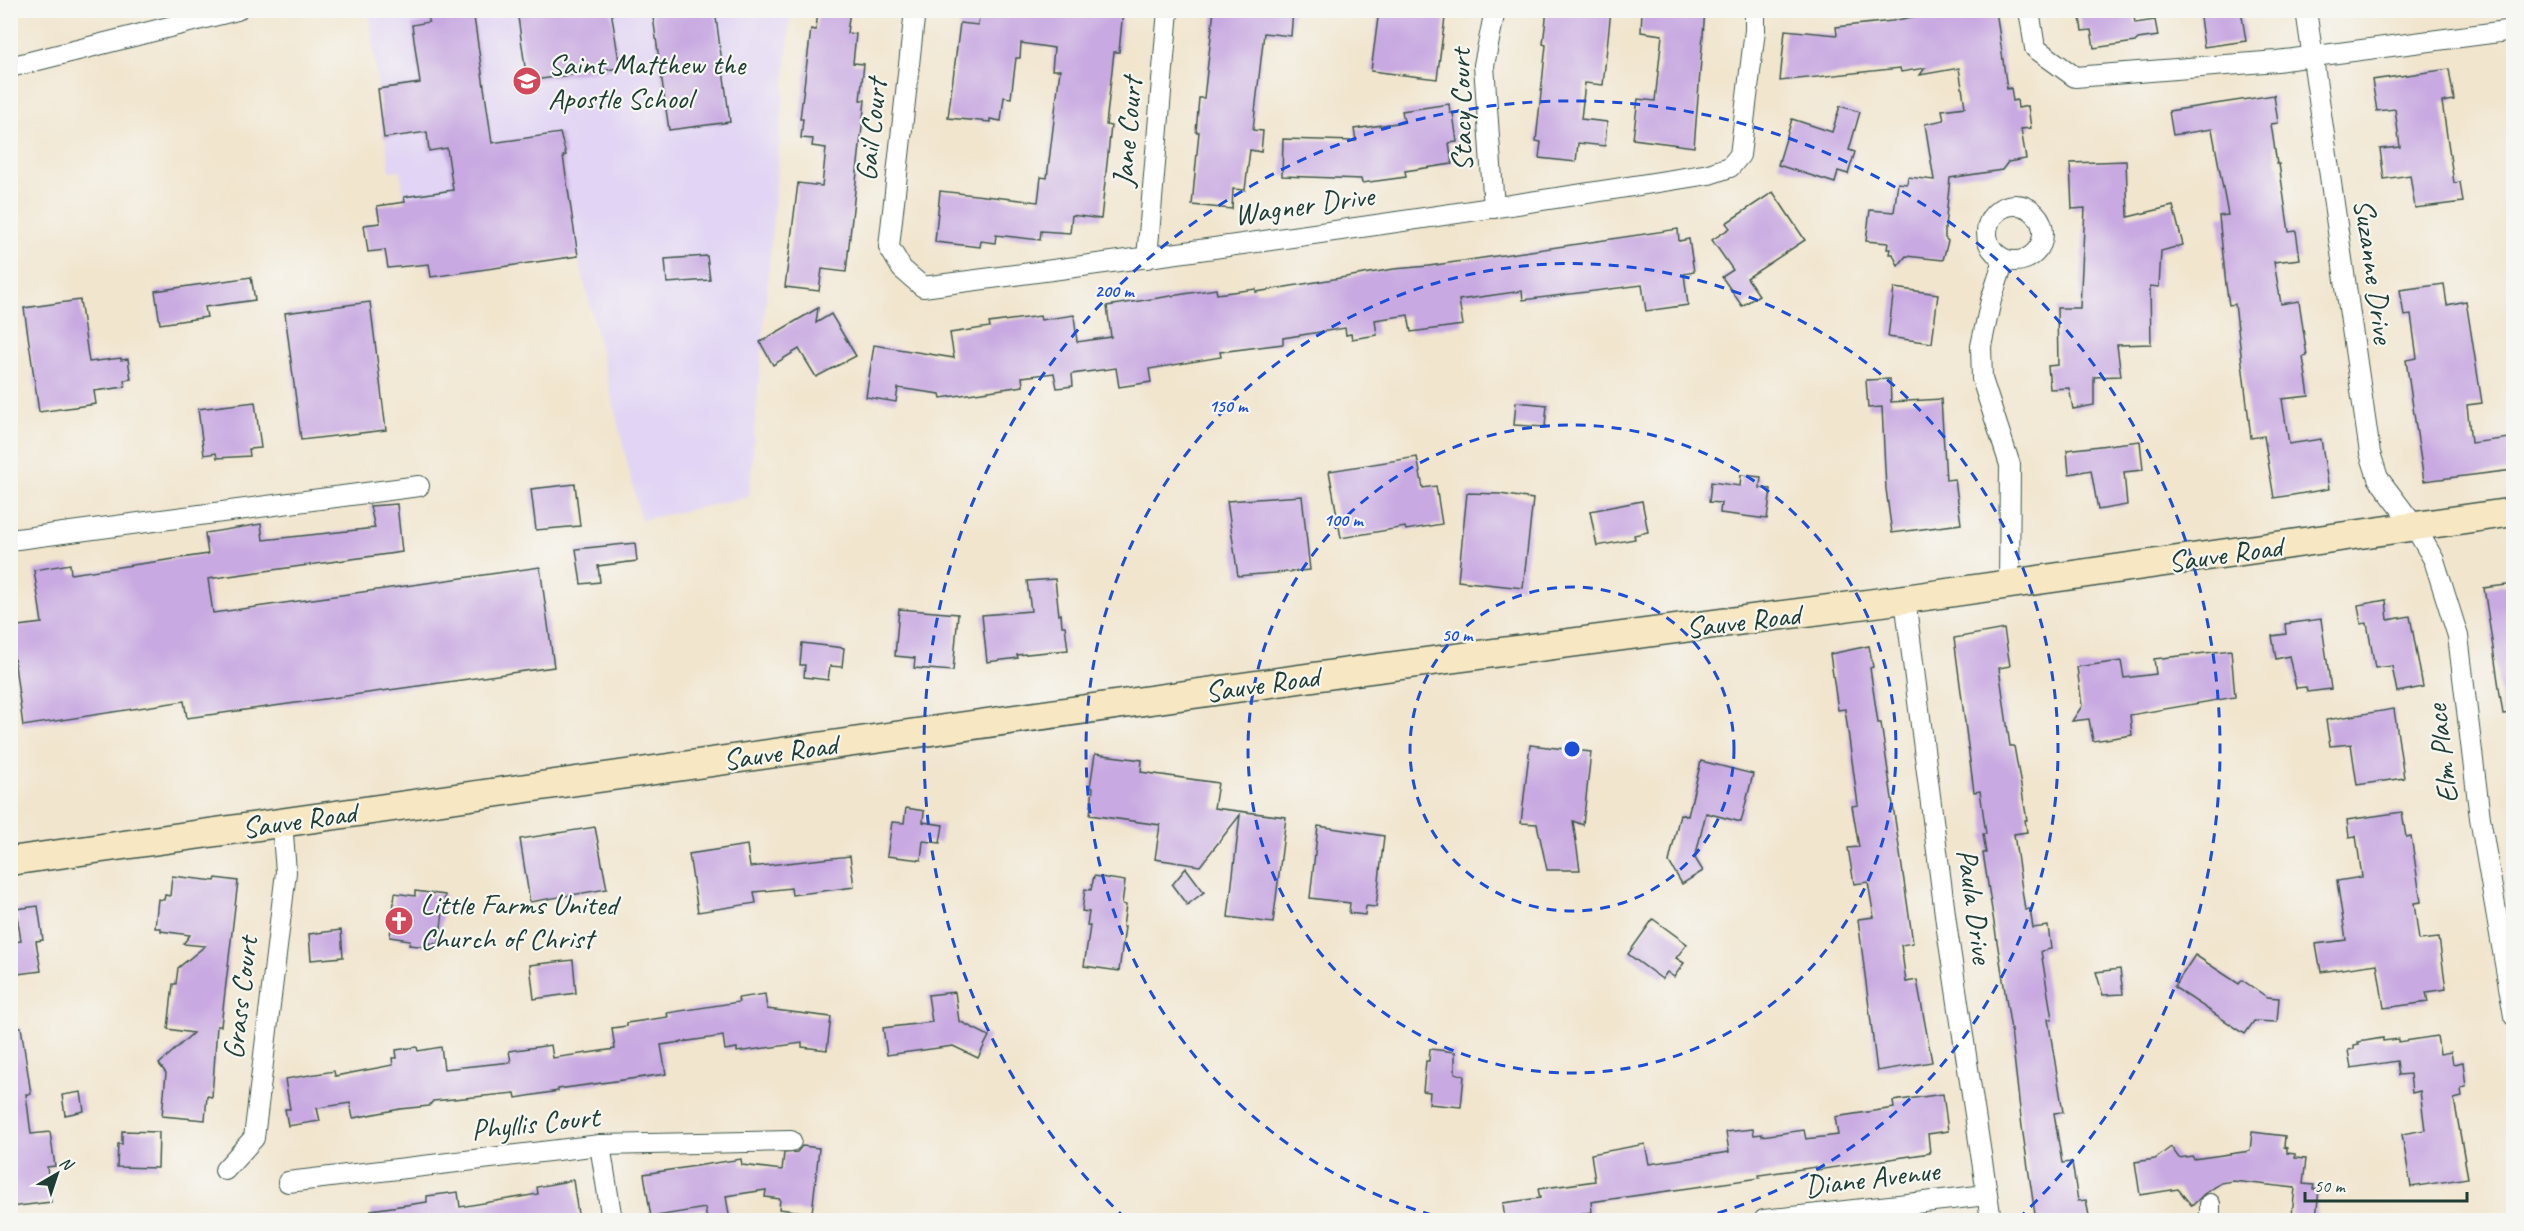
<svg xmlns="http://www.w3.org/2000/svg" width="2524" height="1231" font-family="Caveat,sans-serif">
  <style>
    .built { fill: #e1d4f4 }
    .building { fill: #c8a9e1 }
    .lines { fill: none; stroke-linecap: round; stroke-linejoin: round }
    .street-casing { stroke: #3e564b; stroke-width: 22 }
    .secondary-casing { stroke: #3e564b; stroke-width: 31 }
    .street { stroke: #fff; stroke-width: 20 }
    .secondary { stroke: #f7e8c3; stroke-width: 28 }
    .ring { fill: none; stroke: #1d4ed8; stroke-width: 3; stroke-dasharray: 10 8 }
    .labels { text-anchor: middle; stroke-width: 4.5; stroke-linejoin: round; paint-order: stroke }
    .poi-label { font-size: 30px; fill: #1f3d34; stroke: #f6f6f2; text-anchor: start }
    .street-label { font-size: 30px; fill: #1f3d34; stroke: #f6f6f2 }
    .centre { fill: #1d4ed8; stroke: #f6f6f2; stroke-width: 3 }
    .ring-label { font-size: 18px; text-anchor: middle; font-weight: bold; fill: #1d4ed8; stroke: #f6f6f2; stroke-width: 4.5; stroke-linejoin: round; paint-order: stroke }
  </style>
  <rect width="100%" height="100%" fill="#f6f6f2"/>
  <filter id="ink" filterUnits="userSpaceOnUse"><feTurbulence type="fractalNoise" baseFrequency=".0167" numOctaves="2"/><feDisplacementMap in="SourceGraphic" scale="12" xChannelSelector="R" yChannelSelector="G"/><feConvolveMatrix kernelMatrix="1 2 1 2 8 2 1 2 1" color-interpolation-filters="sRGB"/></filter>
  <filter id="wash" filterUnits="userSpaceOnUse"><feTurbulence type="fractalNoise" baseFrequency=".008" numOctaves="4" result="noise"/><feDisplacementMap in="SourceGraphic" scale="24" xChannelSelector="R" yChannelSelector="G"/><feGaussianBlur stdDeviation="1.35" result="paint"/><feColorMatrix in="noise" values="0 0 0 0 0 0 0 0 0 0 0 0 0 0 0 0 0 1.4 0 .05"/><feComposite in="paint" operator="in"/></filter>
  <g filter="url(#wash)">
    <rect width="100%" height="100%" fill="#f1e5ce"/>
    <!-- built -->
    <polygon class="built" points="369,11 791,11 749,497 641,520 578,256 563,156 489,185 404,197 400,170 390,171 378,89"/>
    <g id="blocks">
      <!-- building -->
      <g class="building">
        <polygon points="428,10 473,10 492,143 560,133 566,155 563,156 578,256 431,277 429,264 388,268 385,250 368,252 364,225 380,223 377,206 405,202 404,197 453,190 447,148 429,151 427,132 384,138 378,89 420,83 412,25 429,22"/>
        <polygon points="517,10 611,10 620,68 527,81"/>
        <polygon points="652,10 715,10 730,122 669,130"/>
        <polygon points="818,10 850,10 847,33 856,34 853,63 864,64 860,100 865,100 846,272 822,269 819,291 785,287 798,183 822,186 826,148 812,146 813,139 801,138 803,119 800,119 811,29 816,30"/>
        <polygon points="980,10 1123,10 1119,52 1114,52 1106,125 1111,126 1101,219 1072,215 1070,233 1041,231 1040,240 996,235 995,243 981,241 980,247 935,242 940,191 1038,202 1041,177 1047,178 1060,70 1052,70 1054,48 1021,43 1020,58 1016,58 1011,98 1004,97 1001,121 990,119 990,122 948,118 960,23 978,25"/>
        <polygon points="1214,10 1293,10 1291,36 1264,33 1253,130 1263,131 1261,152 1250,150 1245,190 1233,189 1232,209 1192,205 1199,132 1196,132 1199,98 1204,98"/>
        <polygon points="1379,10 1446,10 1437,79 1371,71"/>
        <polygon points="1547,10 1611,10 1603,85 1585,83 1581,119 1607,122 1605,146 1578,143 1576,162 1539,158 1541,142 1536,141 1546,45 1543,44"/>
        <polygon points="1642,10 1705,10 1694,147 1633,139 1638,99 1655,101 1662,35 1641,32"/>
        <polygon points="1947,10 1996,10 2007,89 2011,88 2013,101 2017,100 2018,108 2028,106 2031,128 2021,129 2026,159 2008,162 2002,170 1950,178 1945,227 1945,238 1948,241 1943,260 1906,256 1898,266 1893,254 1889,254 1890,249 1887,249 1888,243 1866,241 1870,210 1894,212 1898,183 1907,184 1908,177 1934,180 1925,124 1944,120 1942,110 1965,107 1959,68 1920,75 1925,68 1901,72 1900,68 1780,81 1785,30 1837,35 1836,27 1892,21"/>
        <polygon points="2079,10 2133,10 2135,23 2155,20 2158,36 2138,39 2135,42 2094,48 2091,30 2082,31"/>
        <polygon points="2199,10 2241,10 2246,41 2204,47"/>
        <polygon points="2449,69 2454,100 2442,102 2454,183 2460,182 2463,202 2415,208 2410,175 2384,179 2380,149 2400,147 2395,109 2377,111 2372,80"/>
        <polygon points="2274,95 2278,123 2271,124 2277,164 2279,164 2289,232 2296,231 2300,259 2274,262 2281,304 2299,301 2307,356 2303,357 2309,396 2282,399 2289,444 2321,439 2329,489 2274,498 2264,436 2251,438 2235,304 2229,305 2226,285 2219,216 2228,215 2212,129 2173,135 2169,111"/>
        <polygon points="1449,104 1450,113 1453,113 1457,142 1449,143 1452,164 1405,171 1406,177 1362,183 1361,179 1282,176 1283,139 1356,141 1354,129 1404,122 1402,111"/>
        <polygon points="1840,106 1860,112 1849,150 1855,152 1848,174 1838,171 1835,183 1778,165 1792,119 1832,132"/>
        <polygon points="2126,161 2128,217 2173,206 2183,245 2161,251 2159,287 2150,286 2151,344 2117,345 2121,376 2094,377 2094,405 2073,409 2069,388 2050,389 2048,366 2058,365 2057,308 2080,308 2085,208 2072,209 2070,163"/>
        <polygon points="1773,192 1805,240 1747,278 1759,295 1742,306 1722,277 1733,270 1712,240 1730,228 1726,223"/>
        <polygon points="1678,229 1679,241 1689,239 1694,272 1684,274 1688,305 1646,311 1642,285 1523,300 1522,291 1459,300 1463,325 1411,332 1408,315 1375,320 1377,335 1352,339 1351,334 1346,335 1345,328 1283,338 1283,344 1220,352 1221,357 1149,369 1151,382 1119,387 1116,368 1072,374 1073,386 1057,388 1054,373 1022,377 1023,386 941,398 940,394 898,388 896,402 866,397 874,345 954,358 950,333 990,327 989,323 1040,316 1041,320 1074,315 1077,342 1111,337 1107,306 1216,289 1217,294 1256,289 1256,292 1394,269 1429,266"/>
        <polygon points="707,256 710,280 667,283 665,259"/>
        <polygon points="251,277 255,300 205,307 207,317 160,324 155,291"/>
        <polygon points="2444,284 2447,305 2466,301 2482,403 2467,405 2471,443 2509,438 2513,470 2424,481 2406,360 2417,358 2411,315 2404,316 2400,290"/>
        <polygon points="1894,288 1938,294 1932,343 1888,337"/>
        <polygon points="80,300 89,362 121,358 121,360 128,359 131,379 124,380 125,387 94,391 96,404 39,412 24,308"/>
        <polygon points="370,302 386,430 301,440 285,313"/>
        <polygon points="818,308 816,323 831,314 856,356 816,377 799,349 773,365 760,342"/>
        <polygon points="1890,379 1891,402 1941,399 1946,480 1955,479 1961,524 1892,533 1886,489 1882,407 1868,408 1866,380"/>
        <polygon points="255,402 261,448 249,449 250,456 217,458 216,453 204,455 198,409"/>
        <polygon points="1516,402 1547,405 1545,427 1514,425"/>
        <polygon points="2140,441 2143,470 2124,472 2127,505 2098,510 2091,470 2069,474 2067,450"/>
        <polygon points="1417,457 1423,488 1436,486 1442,524 1406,530 1405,527 1341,538 1329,471"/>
        <polygon points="1741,475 1761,477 1760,488 1771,489 1767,519 1720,513 1721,503 1709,502 1711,482 1740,486"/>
        <polygon points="575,484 580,526 536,530 531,489"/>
        <polygon points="1467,493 1500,494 1533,499 1523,588 1458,581"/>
        <polygon points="1302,496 1310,570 1238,576 1227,501"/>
        <polygon points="1642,501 1648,532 1634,535 1635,539 1597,546 1590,511"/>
        <polygon points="397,504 402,552 208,579 213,613 540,567 554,667 187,718 184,701 23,726 10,627 42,623 34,570 70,564 71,574 208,554 205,533 261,524 263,540 375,528 370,506"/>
        <polygon points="635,543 637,561 598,566 600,582 581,584 576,549"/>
        <polygon points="1055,579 1059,615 1061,614 1062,626 1065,626 1068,650 1017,655 1018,658 987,662 982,615 1031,611 1027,581"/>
        <polygon points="2514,584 2514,713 2503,714 2484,588"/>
        <polygon points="2386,600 2388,620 2410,616 2423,687 2397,692 2392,666 2375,668 2367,623 2361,624 2358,605"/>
        <polygon points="899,609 958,614 953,671 914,668 915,658 895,656"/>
        <polygon points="2321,619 2331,689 2307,692 2306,687 2296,688 2289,656 2276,659 2272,636 2286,634 2285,624"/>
        <polygon points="2004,629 2010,666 1999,668 2010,746 2014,746 2027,820 2025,820 2027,832 2014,834 2025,910 2030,909 2033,928 2048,926 2051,949 2041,951 2052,1019 2048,1019 2063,1112 2054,1113 2062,1163 2072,1162 2078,1201 2086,1200 2090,1221 2036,1221 2022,1127 2011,1030 1983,853 1986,853 1983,834 1986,834 1980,791 1974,792 1954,638"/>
        <polygon points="802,643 844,648 842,667 830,666 828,680 804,677 805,665 800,665"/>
        <polygon points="1869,646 1873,667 1870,668 1878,723 1881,723 1913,943 1901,945 1906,982 1917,980 1932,1062 1877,1071 1858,919 1874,917 1868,882 1854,884 1848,848 1859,847 1852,806 1858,805 1845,709 1838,710 1830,654"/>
        <polygon points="2231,650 2235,697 2130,715 2132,735 2093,741 2089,719 2072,721 2082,706 2077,667 2121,661 2124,678 2156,674 2154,659"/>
        <polygon points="2394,709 2404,778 2357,785 2351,744 2330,746 2326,720"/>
        <polygon points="1530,745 1591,752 1583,825 1573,821 1580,870 1547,870 1537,824 1521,823"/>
        <polygon points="1095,754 1142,760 1141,772 1218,783 1214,808 1286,817 1273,923 1228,917 1240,815 1200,866 1155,859 1160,825 1090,815 1093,788 1090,787"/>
        <polygon points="1701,761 1753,774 1741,822 1706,813 1695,858 1703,871 1682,884 1669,862 1680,814 1688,816"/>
        <polygon points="906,808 924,811 923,822 943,825 940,843 923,841 921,860 887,856 892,822 904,823"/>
        <polygon points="2402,812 2406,837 2411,836 2421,902 2414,903 2419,940 2439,938 2446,989 2426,992 2428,1002 2384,1008 2377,964 2321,972 2316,944 2346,940 2337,881 2362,877 2356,836 2349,837 2347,820"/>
        <polygon points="1318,826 1384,836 1376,907 1366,906 1365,915 1349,913 1350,903 1310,898"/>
        <polygon points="595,827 607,889 530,902 520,839"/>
        <polygon points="747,845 750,867 850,856 854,887 792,895 791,888 754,892 756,903 698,912 689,854"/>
        <polygon points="1186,868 1204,892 1187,905 1172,885"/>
        <polygon points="172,876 215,881 216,878 238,881 221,1026 217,1026 212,1097 207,1096 205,1120 162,1116 166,1073 159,1064 193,1033 168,1029 173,984 176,984 178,968 205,946 183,944 190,935 161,931 161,928 155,928 158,899 164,900 165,895 170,896"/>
        <polygon points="1094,876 1125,881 1122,904 1126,905 1123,927 1125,927 1119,971 1084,966 1090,926 1087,925 1089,912 1082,911 1085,889 1091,890"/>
        <polygon points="415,891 445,895 439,944 429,943 429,947 409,945 410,940 390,937 395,893 415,896"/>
        <polygon points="38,906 43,940 36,941 41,971 10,975 10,943 21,941 16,909"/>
        <polygon points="1653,919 1687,944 1676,958 1684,963 1674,977 1667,972 1662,979 1628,954"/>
        <polygon points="341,930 343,957 311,960 309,934"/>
        <polygon points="2195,955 2239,984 2242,980 2267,997 2279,998 2277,1022 2254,1021 2245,1034 2174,987"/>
        <polygon points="573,960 576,993 534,999 530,965"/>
        <polygon points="2120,969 2123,994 2103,995 2096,972"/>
        <polygon points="955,992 959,1021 989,1036 978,1058 953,1046 887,1055 883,1028 932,1022 928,995"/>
        <polygon points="765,994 767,1009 831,1017 827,1050 802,1047 802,1043 737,1052 737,1048 725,1050 723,1036 661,1045 666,1074 558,1089 558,1091 516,1098 515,1093 433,1101 429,1106 400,1109 353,1118 350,1103 317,1108 320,1121 288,1126 285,1109 290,1109 285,1079 334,1071 335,1076 393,1065 392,1058 397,1058 396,1050 417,1047 418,1051 441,1047 444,1069 511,1062 509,1051 551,1045 553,1058 615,1049 612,1028 627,1026 627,1023 668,1017 667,1013 739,1002 738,998"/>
        <polygon points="10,1027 21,1027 31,1094 26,1094 31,1134 50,1132 55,1166 47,1167 51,1202 10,1207"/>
        <polygon points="2437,1036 2440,1054 2451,1052 2453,1064 2463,1062 2466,1087 2461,1088 2462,1097 2454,1099 2468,1178 2411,1187 2402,1134 2425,1130 2420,1091 2412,1093 2410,1074 2399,1075 2397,1061 2351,1068 2348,1050 2354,1049 2354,1045 2359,1044 2358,1042 2383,1038 2383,1041 2398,1039 2398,1042"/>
        <polygon points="1430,1049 1455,1052 1455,1073 1464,1076 1461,1107 1429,1104 1430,1092 1423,1091 1426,1061 1429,1061"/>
        <polygon points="81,1092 84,1111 65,1115 62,1095"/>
        <polygon points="1943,1094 1948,1131 1928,1134 1930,1153 1817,1170 1816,1167 1759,1175 1760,1178 1591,1202 1592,1212 1533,1221 1505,1221 1503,1203 1540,1198 1538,1189 1595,1181 1591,1154 1645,1144 1649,1164 1729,1152 1726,1132 1753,1129 1754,1135 1762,1134 1762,1136 1804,1130 1806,1139 1838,1135 1835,1117 1894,1108 1893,1101"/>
        <polygon points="122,1131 159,1132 158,1168 117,1167 118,1144 122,1144"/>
        <polygon points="2252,1132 2285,1136 2284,1147 2287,1148 2287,1153 2295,1154 2295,1158 2306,1159 2303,1184 2314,1185 2313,1189 2319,1190 2316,1218 2292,1215 2295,1188 2233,1181 2221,1183 2204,1194 2192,1206 2178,1189 2140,1195 2135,1162 2155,1159 2171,1147 2179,1158 2192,1156 2194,1159 2250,1151"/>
        <polygon points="802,1146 819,1148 812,1213 779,1209 780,1199 765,1197 766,1190 726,1196 730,1221 707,1221 705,1208 651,1217 644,1174 741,1159 742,1165 782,1170 784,1153 797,1152"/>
        <polygon points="573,1180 579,1221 371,1221 371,1210 427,1202 427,1196 458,1192 460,1207 538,1194 537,1187"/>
      </g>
    </g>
  </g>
  <g filter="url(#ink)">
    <use href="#blocks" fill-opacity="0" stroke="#3e564b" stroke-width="1.5"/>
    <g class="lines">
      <!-- street casing -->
      <g class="street-casing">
        <g id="street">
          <path d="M 915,10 L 889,247 L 902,269 L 923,287 C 1186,253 1448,216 1709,174 L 1730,167 L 1740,155 L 1755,30 L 1755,10"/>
          <polyline points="2029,10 2035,48 2075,77 2277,61 2514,30"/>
          <polyline points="2306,10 2370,453 2378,478 2415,527 2434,560 2458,636 2480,818 2514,1016"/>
          <polyline points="10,67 237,10"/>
          <circle cx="2015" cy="233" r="28"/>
          <polyline points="1494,208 1484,65 1495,10"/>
          <polyline points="1147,258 1168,10"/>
          <polyline points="2004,260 1991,300 1981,346 1982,379 2010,465 2009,585"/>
          <polyline points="10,540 419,486"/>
          <polyline points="1905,599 1947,930 1991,1220"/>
          <polyline points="600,1145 612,1220"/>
          <polyline points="225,1170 254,1138 286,872 282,822"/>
          <polyline points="288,1182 600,1145 791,1141"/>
          <polyline points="2210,1204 2210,1220"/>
          <polyline points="1764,1220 1987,1195"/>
        </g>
      </g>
      <!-- secondary casing -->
      <g class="secondary-casing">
        <polyline id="secondary" points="10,861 1356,671 1905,599 2514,512"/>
      </g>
      <!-- street -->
      <use href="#street" class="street"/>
      <!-- secondary -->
      <use href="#secondary" class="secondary"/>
    </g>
  </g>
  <!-- distance rings -->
  <g class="ring">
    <circle cx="1572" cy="749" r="162"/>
    <circle cx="1572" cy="749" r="324"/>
    <path d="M1450 1220A486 486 0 1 1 1694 1220"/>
    <path d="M1126 1219A648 648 0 1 1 2018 1219"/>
  </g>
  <!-- icons -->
  <defs>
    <g id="school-disc" transform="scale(1.5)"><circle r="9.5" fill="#d1495b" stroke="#f6f6f2"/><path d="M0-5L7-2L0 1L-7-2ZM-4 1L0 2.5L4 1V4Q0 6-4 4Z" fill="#fff"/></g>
    <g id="church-disc" transform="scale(1.5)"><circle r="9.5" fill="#d1495b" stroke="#f6f6f2"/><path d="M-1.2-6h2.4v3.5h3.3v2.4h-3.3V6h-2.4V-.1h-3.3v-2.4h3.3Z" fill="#fff"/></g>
  </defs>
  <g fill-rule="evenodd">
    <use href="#school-disc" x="527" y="81"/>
    <use href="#church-disc" x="399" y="921"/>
  </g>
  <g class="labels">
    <!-- poi labels -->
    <g class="poi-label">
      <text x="548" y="74">Saint Matthew the<tspan x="548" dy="34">Apostle School</tspan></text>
      <text x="420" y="914">Little Farms United<tspan x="420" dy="34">Church of Christ</tspan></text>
    </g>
    <!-- street labels -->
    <g class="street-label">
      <text transform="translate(1461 110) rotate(-91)" y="10">Stacy Court</text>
      <text transform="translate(871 130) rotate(-84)" y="10">Gail Court</text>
      <text transform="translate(1127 132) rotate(-85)" y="10">Jane Court</text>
      <text transform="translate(1304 205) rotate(-8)" y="10">Wagner Drive</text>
      <text transform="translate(2374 271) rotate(82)" y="10">Suzanne Drive</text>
      <text transform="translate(2225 554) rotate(-8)" y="10">Sauve Road</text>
      <text transform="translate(1743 621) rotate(-7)" y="10">Sauve Road</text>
      <text transform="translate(1262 684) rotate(-8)" y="10">Sauve Road</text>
      <text transform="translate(780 752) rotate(-8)" y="10">Sauve Road</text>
      <text transform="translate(2442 754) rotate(-97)" y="10">Elm Place</text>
      <text transform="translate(299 820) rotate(-8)" y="10">Sauve Road</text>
      <text transform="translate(1975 906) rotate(82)" y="10">Paula Drive</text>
      <text transform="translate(240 998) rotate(-83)" y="10">Grass Court</text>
      <text transform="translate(535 1123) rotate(-6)" y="10">Phyllis Court</text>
      <text transform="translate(1872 1178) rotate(-7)" y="10">Diane Avenue</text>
    </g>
  </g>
  <circle cx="1572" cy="749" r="9" class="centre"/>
  <g class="ring-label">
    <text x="1114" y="297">200 m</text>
    <text x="1228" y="412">150 m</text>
    <text x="1343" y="526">100 m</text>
    <text x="1457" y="641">50 m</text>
  </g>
  <!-- margin -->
  <rect width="2524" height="1231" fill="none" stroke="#f6f6f2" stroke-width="36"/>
  <!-- north arrow -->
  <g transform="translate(57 1174) rotate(39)" stroke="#f6f6f2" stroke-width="4.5" paint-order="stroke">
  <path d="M0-4.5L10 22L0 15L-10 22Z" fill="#1f3d34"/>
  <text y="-9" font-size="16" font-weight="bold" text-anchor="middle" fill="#1f3d34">N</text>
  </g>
  <!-- scale -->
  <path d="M2305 1192v9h162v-9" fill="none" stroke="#1f3d34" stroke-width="3"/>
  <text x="2314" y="1192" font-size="18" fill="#1f3d34" stroke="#f6f6f2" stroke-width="4.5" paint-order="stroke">50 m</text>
</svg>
